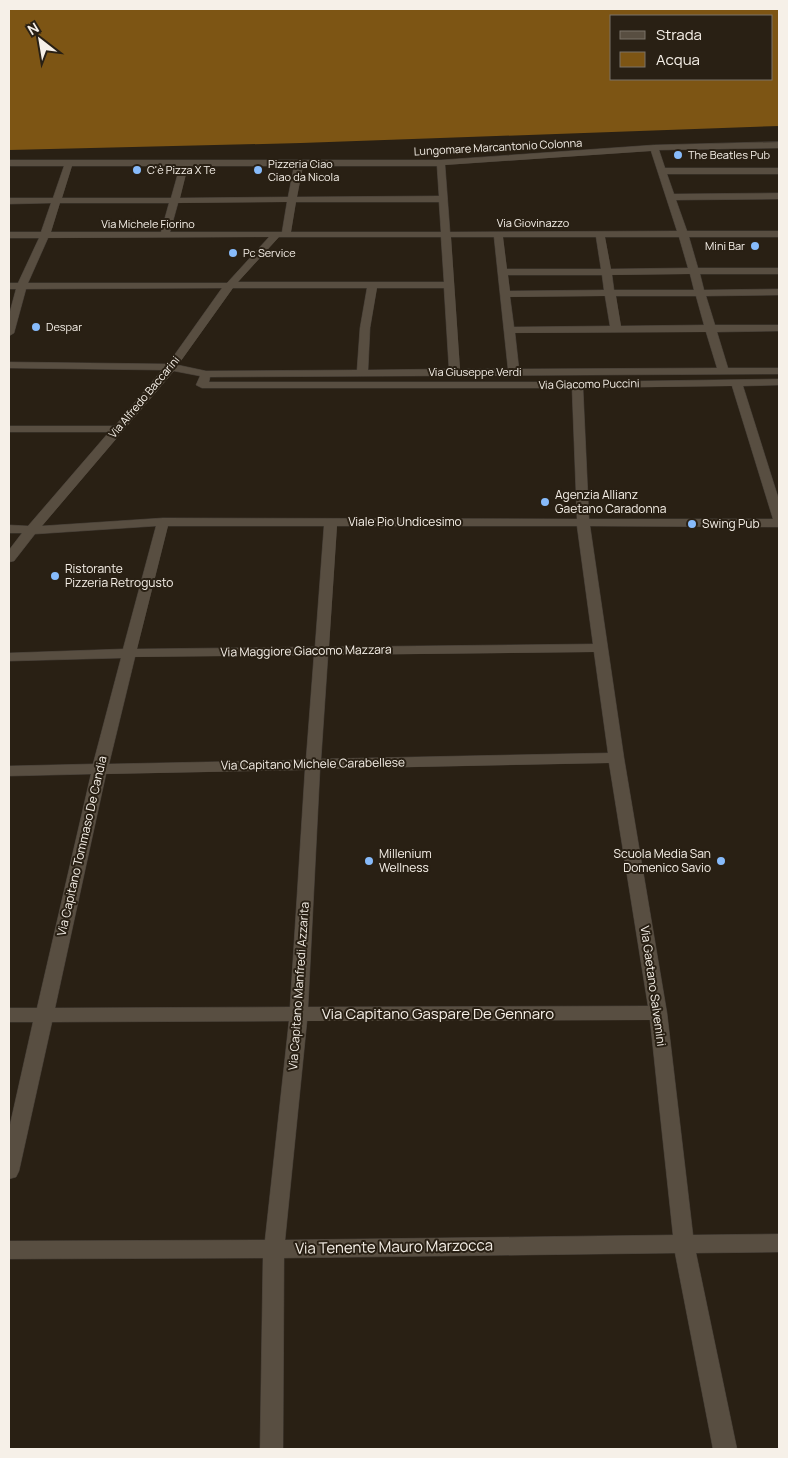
<svg xmlns="http://www.w3.org/2000/svg" width="788" height="1458" font-family="Manrope,sans-serif">
  <style>
    .water { fill: #7d5514; fill-rule: evenodd }
    .lines { fill: none; stroke-linecap: round; stroke-linejoin: round }
    .minor-casing { stroke: #433c35; stroke-width: 1 }
    .minor { fill: #584e41; fill-rule: evenodd }
    .poi-dot { fill: #87bbfb; stroke: #292014; stroke-width: 2 }
    .labels { text-anchor: middle; stroke-width: 4; stroke-linejoin: round; paint-order: stroke }
    .far-street-label { font-size: 11px; fill: #f6f0e8; stroke: #292014 }
    .far-poi-label { font-size: 11px; fill: #f6f0e8; stroke: #292014; text-anchor: start }
    .poi-label { font-size: 12px; fill: #f6f0e8; stroke: #292014; text-anchor: start }
    .street-label { font-size: 12px; fill: #f6f0e8; stroke: #292014 }
    .near-street-label { font-size: 15px; fill: #f6f0e8; stroke: #292014 }
  </style>
  <rect width="100%" height="100%" fill="#292014"/>
  <!-- water -->
  <path class="water" d="M 9,9 L 779,9 L 779,126 L 301,143 L 9,150 ZM 612,16 L 772,16 L 772,79 L 612,79 Z"/>
  <g class="lines">
    <!-- minor casing -->
    <g class="minor-casing">
      <path id="minor" d="M 779,142 L 779,148 L 659,150 L 665,168 L 779,168 L 779,174 L 667,174 L 674,194 L 779,193 L 779,199 L 676,200 L 687,231 L 779,231 L 779,237 L 689,237 L 698,268 L 779,268 L 779,274 L 700,274 L 704,290 L 779,289 L 779,295 L 706,296 L 715,325 L 779,325 L 779,331 L 717,332 L 728,368 L 779,368 L 779,374 L 210,377 L 209,382 L 577,382 L 779,379 L 779,385 L 743,386 L 779,500 L 779,527 L 590,526 L 624,758 L 667,1013 L 693,1235 L 779,1234 L 779,1252 L 696,1253 L 737,1449 L 713,1449 L 675,1253 L 284,1258 L 283,1449 L 260,1449 L 263,1258 L 9,1259 L 9,1241 L 265,1240 L 289,1021 L 52,1022 L 19,1171 L 16,1177 L 9,1179 L 9,1129 L 33,1022 L 9,1022 L 9,1008 L 37,1008 L 91,774 L 9,776 L 9,766 L 93,764 L 121,658 L 9,661 L 9,653 L 123,649 L 156,526 L 35,534 L 14,561 L 9,562 L 9,550 L 22,533 L 9,533 L 9,525 L 28,526 L 109,432 L 9,432 L 9,426 L 115,426 L 162,370 L 9,368 L 9,362 L 168,364 L 222,288 L 26,289 L 14,333 L 9,336 L 9,315 L 16,289 L 9,289 L 9,283 L 18,283 L 39,238 L 9,238 L 9,232 L 41,232 L 51,203 L 9,204 L 9,198 L 53,198 L 64,166 L 9,166 L 9,160 L 441,160 L 654,145 ZM 651,151 L 677,231 L 450,232 L 445,165 ZM 72,166 L 180,166 L 171,198 L 62,198 ZM 188,166 L 294,166 L 288,197 L 180,198 ZM 303,166 L 437,166 L 439,196 L 297,197 ZM 287,202 L 282,232 L 170,232 L 178,203 ZM 296,202 L 439,202 L 441,232 L 291,232 ZM 60,203 L 169,203 L 161,232 L 51,232 ZM 269,237 L 227,283 L 28,283 L 48,238 ZM 279,237 L 441,237 L 444,282 L 238,282 ZM 451,237 L 494,237 L 508,369 L 460,369 ZM 503,237 L 596,237 L 601,269 L 507,269 ZM 605,237 L 679,237 L 688,268 L 611,269 ZM 690,274 L 694,290 L 614,290 L 612,275 ZM 508,275 L 602,275 L 604,290 L 510,291 ZM 233,288 L 367,288 L 360,328 L 357,370 L 206,371 L 178,365 ZM 377,288 L 444,288 L 449,369 L 368,370 L 370,328 ZM 605,296 L 610,326 L 514,327 L 510,297 ZM 616,296 L 696,296 L 704,325 L 621,326 ZM 706,332 L 717,368 L 519,369 L 515,333 ZM 174,371 L 200,376 L 196,385 L 202,388 L 572,388 L 577,519 L 163,518 L 42,526 ZM 732,386 L 773,519 L 589,519 L 583,388 ZM 168,526 L 324,526 L 315,647 L 137,649 ZM 337,526 L 577,526 L 593,644 L 329,647 ZM 594,652 L 608,753 L 321,759 L 328,655 ZM 314,655 L 306,760 L 109,764 L 135,657 ZM 609,763 L 648,1006 L 308,1007 L 320,769 ZM 305,770 L 290,1007 L 55,1008 L 106,774 ZM 650,1020 L 673,1235 L 285,1240 L 307,1021 Z"/>
    </g>
    <!-- minor -->
    <use href="#minor" class="minor"/>
  </g>
  <!-- markers -->
  <g class="poi-dot">
    <circle cx="678" cy="155" r="5"/>
    <circle cx="137" cy="170" r="5"/>
    <circle cx="258" cy="170" r="5"/>
    <circle cx="755" cy="246" r="5"/>
    <circle cx="233" cy="253" r="5"/>
    <circle cx="36" cy="327" r="5"/>
    <circle cx="545" cy="502" r="5"/>
    <circle cx="692" cy="524" r="5"/>
    <circle cx="55" cy="576" r="5"/>
    <circle cx="369" cy="861" r="5"/>
    <circle cx="721" cy="861" r="5"/>
  </g>
  <g class="labels">
    <!-- far-street labels -->
    <g class="far-street-label">
      <text transform="translate(498 147) rotate(-3)" y="4">Lungomare Marcantonio Colonna</text>
      <text x="533" y="227">Via Giovinazzo</text>
      <text x="148" y="228">Via Michele Fiorino</text>
      <text x="475" y="376">Via Giuseppe Verdi</text>
      <text transform="translate(589 384) rotate(-1)" y="4">Via Giacomo Puccini</text>
      <text transform="translate(144 397) rotate(-50)" y="4">Via Alfredo Baccarini</text>
    </g>
    <!-- far-poi labels -->
    <g class="far-poi-label">
      <text x="688" y="159">The Beatles Pub</text>
      <text x="268" y="168">Pizzeria Ciao<tspan x="268" dy="13">Ciao da Nicola</tspan></text>
      <text x="147" y="174">C'è Pizza X Te</text>
      <text x="745" y="250" text-anchor="end">Mini Bar</text>
      <text x="243" y="257">Pc Service</text>
      <text x="46" y="331">Despar</text>
    </g>
    <!-- poi labels -->
    <g class="poi-label">
      <text x="555" y="499">Agenzia Allianz<tspan x="555" dy="14">Gaetano Caradonna</tspan></text>
      <text x="702" y="528">Swing Pub</text>
      <text x="65" y="573">Ristorante<tspan x="65" dy="14">Pizzeria Retrogusto</tspan></text>
      <text x="379" y="858">Millenium<tspan x="379" dy="14">Wellness</tspan></text>
      <text x="711" y="858" text-anchor="end">Scuola Media San<tspan x="711" dy="14">Domenico Savio</tspan></text>
    </g>
    <!-- street labels -->
    <g class="street-label">
      <text x="405" y="526">Viale Pio Undicesimo</text>
      <text transform="translate(306 651) rotate(-1)" y="4">Via Maggiore Giacomo Mazzara</text>
      <text transform="translate(313 764) rotate(-1)" y="4">Via Capitano Michele Carabellese</text>
      <text transform="translate(82 846) rotate(-77)" y="4">Via Capitano Tommaso De Candia</text>
      <text transform="translate(299 986) rotate(-86)" y="4">Via Capitano Manfredi Azzarita</text>
      <text transform="translate(653 986) rotate(82)" y="4">Via Gaetano Salvemini</text>
    </g>
    <!-- near-street labels -->
    <g class="near-street-label">
      <text x="438" y="1019">Via Capitano Gaspare De Gennaro</text>
      <text transform="translate(394 1247) rotate(-1)" y="5">Via Tenente Mauro Marzocca</text>
    </g>
  </g>
  <!-- border -->
  <rect width="788" height="1458" fill="none" stroke="#f6f0e8" stroke-width="20"/>
  <!-- legend -->
  <rect x="610" y="15" width="162" height="65" fill="#292014" stroke="#7b7369"/>
  <rect x="620" y="31" width="25" height="8" fill="#584e41" stroke="#7b7369"/>
  <text x="656" y="40" font-size="15" fill="#f6f0e8">Strada</text>
  <rect x="620" y="52" width="25" height="15" fill="#7d5514" stroke="#7b7369"/>
  <text x="656" y="65" font-size="15" fill="#f6f0e8">Acqua</text>
  <!-- north arrow -->
  <g transform="translate(40 40) rotate(329)" stroke="#292014" stroke-width="4" paint-order="stroke">
  <path d="M0-4L9 19L0 12L-9 19Z" fill="#f6f0e8"/>
  <text y="-8" font-size="14" font-weight="bold" text-anchor="middle" fill="#f6f0e8">N</text>
  </g>
</svg>
